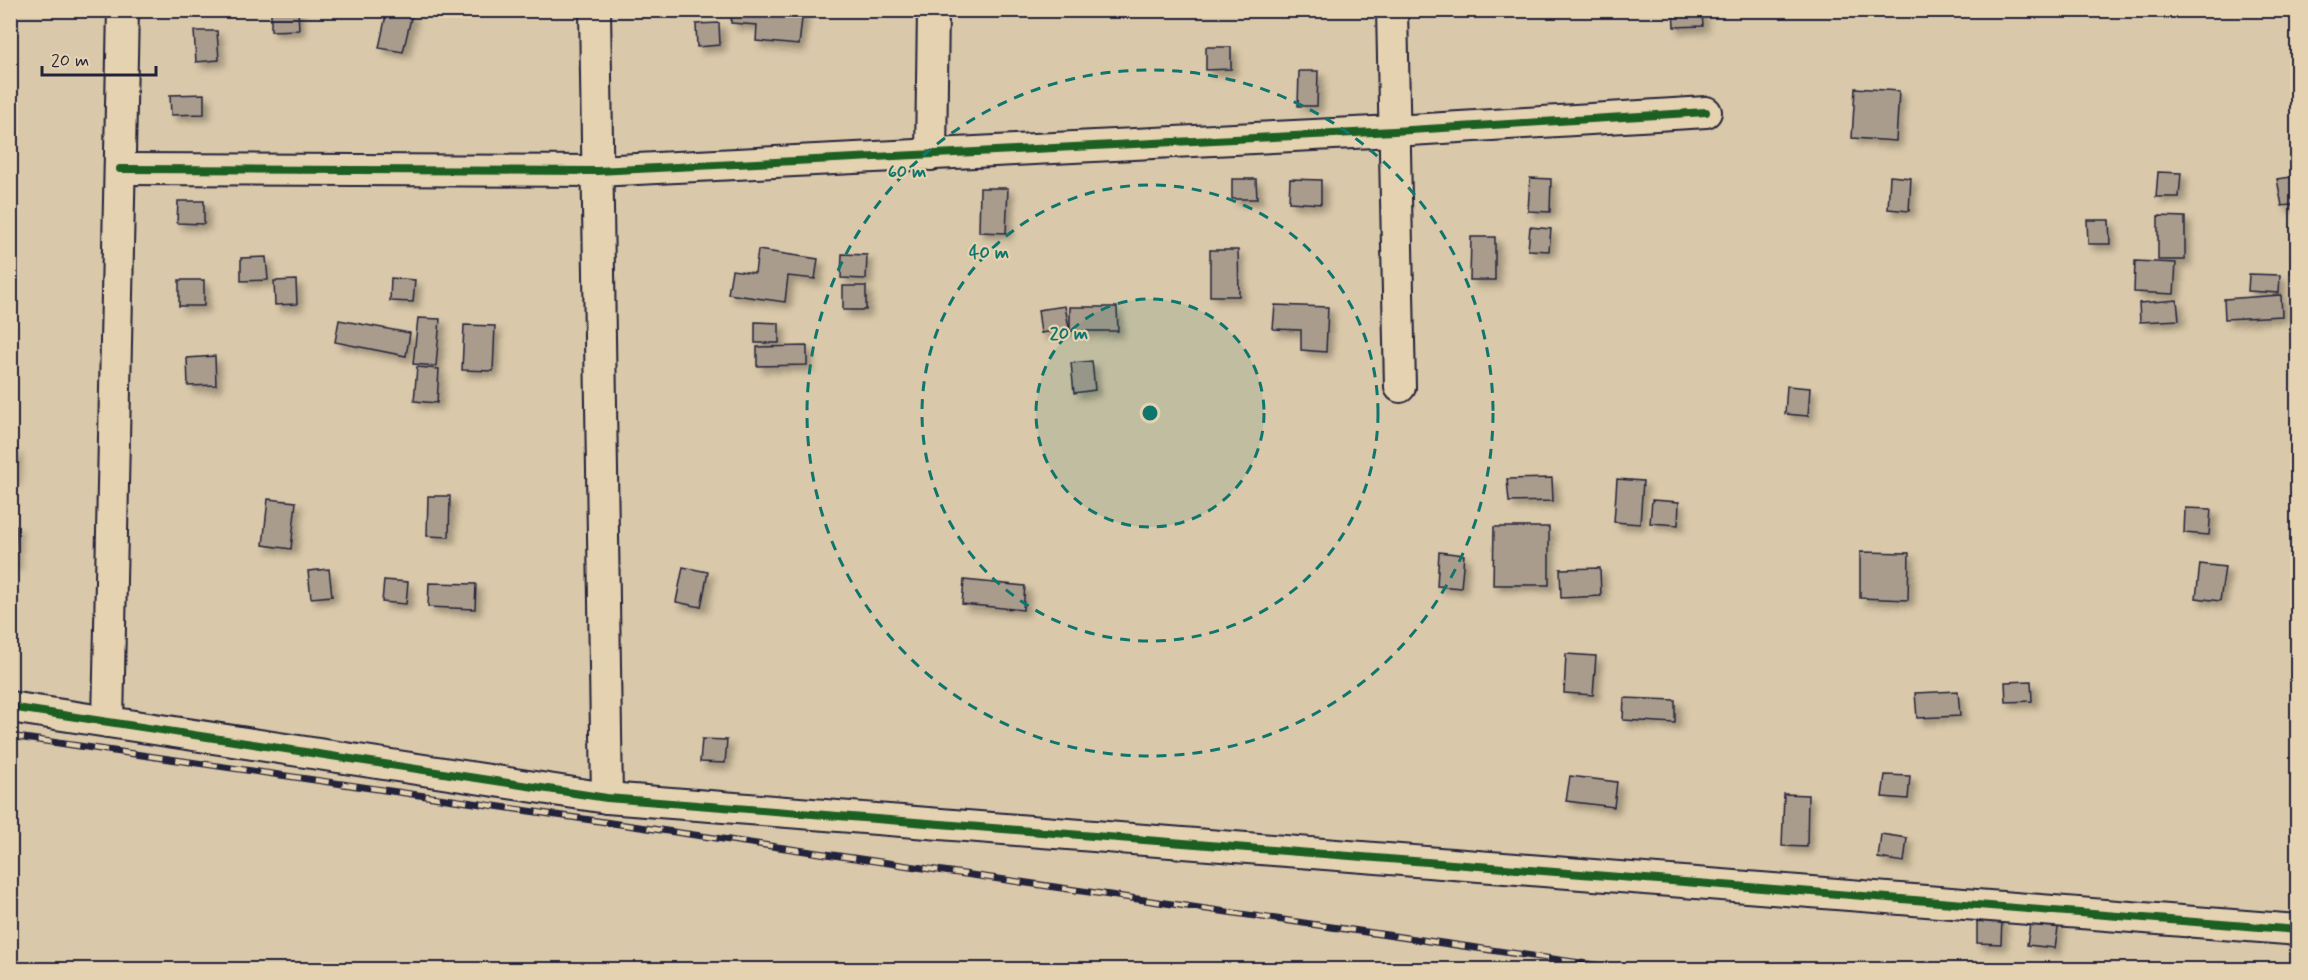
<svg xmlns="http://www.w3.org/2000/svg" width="2308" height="980" font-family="Mynerve,sans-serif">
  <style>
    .building { fill: #a99c8c; stroke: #22223b; stroke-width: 1.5; filter: url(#shadow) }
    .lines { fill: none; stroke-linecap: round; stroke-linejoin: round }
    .minor-casing { stroke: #22223b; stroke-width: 34 }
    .minor { stroke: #e5d2b0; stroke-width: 30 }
    .rail-casing { stroke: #22223b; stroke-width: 7 }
    .rail { stroke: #e5d2b0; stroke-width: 4.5; stroke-dasharray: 14; stroke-linecap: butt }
    .cycleway-casing { stroke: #e5d2b0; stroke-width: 11 }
    .cycleway { stroke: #1b5e20; stroke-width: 8 }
    .ring { fill: none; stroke: #0f766e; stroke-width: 3; stroke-dasharray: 10 8 }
    .centre { fill: #0f766e; stroke: #e5d2b0; stroke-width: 3 }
    .ring-label { font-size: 18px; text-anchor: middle; font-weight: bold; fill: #0f766e; stroke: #e5d2b0; stroke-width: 4.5; stroke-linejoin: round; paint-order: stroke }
  </style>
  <defs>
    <filter id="shadow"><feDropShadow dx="5.5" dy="5.5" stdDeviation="3" flood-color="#0004"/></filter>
  </defs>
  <rect width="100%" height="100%" fill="#d9c8a9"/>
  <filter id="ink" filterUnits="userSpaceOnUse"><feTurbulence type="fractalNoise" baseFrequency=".0167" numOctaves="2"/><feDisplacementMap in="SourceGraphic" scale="12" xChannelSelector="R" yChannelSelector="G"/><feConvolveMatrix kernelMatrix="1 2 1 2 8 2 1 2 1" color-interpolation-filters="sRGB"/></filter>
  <g filter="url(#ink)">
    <!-- building -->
    <g class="building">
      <polygon points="271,10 298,10 299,30 271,31"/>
      <polygon points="387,10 412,14 403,52 379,48"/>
      <polygon points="732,10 803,10 799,45 756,41 757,25 731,23"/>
      <polygon points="1673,10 1702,10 1703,26 1674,27"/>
      <polygon points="719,23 720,45 697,47 696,24"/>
      <polygon points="194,31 217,31 219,60 196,62"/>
      <polygon points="1206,47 1231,47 1231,69 1206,70"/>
      <polygon points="1299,71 1318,71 1317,106 1298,106"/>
      <polygon points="1855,88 1899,91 1896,141 1852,138"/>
      <polygon points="204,94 204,114 171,115 170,95"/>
      <polygon points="2158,172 2181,173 2179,197 2156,197"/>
      <polygon points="1890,176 1911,178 1909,211 1888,209"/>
      <polygon points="2298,176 2298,204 2282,206 2277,179"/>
      <polygon points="1530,178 1551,179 1550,212 1528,211"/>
      <polygon points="1232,179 1256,179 1257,199 1232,199"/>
      <polygon points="1290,179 1321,180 1321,204 1289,202"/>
      <polygon points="980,188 1008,188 1006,233 979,232"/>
      <polygon points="178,201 204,201 204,224 177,223"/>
      <polygon points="2158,216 2185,217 2185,260 2158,260"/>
      <polygon points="2087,220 2109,220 2110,244 2088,244"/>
      <polygon points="1530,227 1551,229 1549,251 1528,250"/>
      <polygon points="1471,237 1495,237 1495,280 1470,280"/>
      <polygon points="758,250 818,259 815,279 788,276 785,302 728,294 732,270 755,273"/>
      <polygon points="1210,250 1238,250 1239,296 1210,296"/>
      <polygon points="2292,250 2298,250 2298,273 2291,273"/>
      <polygon points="842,254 867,255 866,279 841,278"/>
      <polygon points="266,257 268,280 241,281 241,258"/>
      <polygon points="2135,261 2176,263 2174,294 2134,292"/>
      <polygon points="2249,274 2280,275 2279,293 2248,291"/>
      <polygon points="391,278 415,280 413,302 390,301"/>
      <rect x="179" y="280" width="25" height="26"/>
      <polygon points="296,280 297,304 275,305 274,281"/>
      <rect x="843" y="286" width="23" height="24"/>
      <polygon points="2281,295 2282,316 2225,319 2224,299"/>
      <polygon points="2177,300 2179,320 2140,322 2139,303"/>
      <polygon points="1275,305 1328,307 1326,352 1301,350 1301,330 1273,329"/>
      <polygon points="1065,306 1069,328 1041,333 1038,310"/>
      <polygon points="1070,307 1117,307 1118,331 1070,331"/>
      <polygon points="418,318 440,319 436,366 413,364"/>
      <polygon points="339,320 410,333 406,356 335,342"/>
      <polygon points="755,322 779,323 779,343 755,343"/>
      <polygon points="464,325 495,326 493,371 462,370"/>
      <polygon points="807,346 807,365 757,366 757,347"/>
      <polygon points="215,356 216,385 188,386 187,358"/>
      <polygon points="1092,361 1095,390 1074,393 1071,363"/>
      <polygon points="417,367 439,369 437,403 414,401"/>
      <polygon points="1787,386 1810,388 1808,416 1785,414"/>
      <polygon points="10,450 16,451 14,480 10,480"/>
      <polygon points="1552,478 1553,501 1509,502 1507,479"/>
      <polygon points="1617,479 1643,481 1640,524 1614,522"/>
      <polygon points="428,496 450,496 449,537 427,536"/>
      <polygon points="268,499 296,502 291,549 263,545"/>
      <polygon points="1652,500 1679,502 1678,525 1650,523"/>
      <polygon points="2185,508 2211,509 2209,535 2184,533"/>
      <polygon points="10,526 16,526 15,565 10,565"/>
      <polygon points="1494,527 1549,527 1549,585 1493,585"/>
      <polygon points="1439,552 1464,555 1461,588 1437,586"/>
      <polygon points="1860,552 1909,553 1908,600 1860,598"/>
      <polygon points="2200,564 2225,567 2220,601 2196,598"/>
      <polygon points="683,567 708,572 701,607 676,602"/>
      <polygon points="1600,568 1601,596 1561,598 1560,569"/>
      <polygon points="329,569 332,596 311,598 308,571"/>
      <polygon points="384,580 408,582 406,604 382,602"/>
      <polygon points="964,580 1025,586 1023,610 962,604"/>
      <polygon points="429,583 476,584 475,609 428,607"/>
      <polygon points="1566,654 1596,656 1593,695 1564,693"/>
      <polygon points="2031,681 2032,701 2006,702 2005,682"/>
      <polygon points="1958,691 1960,716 1917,718 1915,693"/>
      <polygon points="1624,698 1675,700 1675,723 1623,720"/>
      <polygon points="702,739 727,740 725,763 700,762"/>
      <polygon points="1885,775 1910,776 1908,799 1882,797"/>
      <polygon points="1570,776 1617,782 1614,807 1566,801"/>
      <polygon points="1784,794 1808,795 1807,847 1782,846"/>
      <polygon points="1881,834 1907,838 1904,862 1878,858"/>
      <polygon points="2031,918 2059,922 2055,948 2027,945"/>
      <polygon points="1977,919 2002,919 2001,944 1977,943"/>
    </g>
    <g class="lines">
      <!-- minor casing -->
      <g class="minor-casing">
        <g id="minor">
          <polyline points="595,10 607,798"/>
          <polyline points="1392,10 1400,387"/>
          <polyline points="931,155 933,10"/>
          <polyline points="120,169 597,171 1394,131 1706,112"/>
          <polyline points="10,707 607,798 2298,930"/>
          <polyline points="108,722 123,10"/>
        </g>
      </g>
      <!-- minor -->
      <use href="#minor" class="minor"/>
      <!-- rail casing -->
      <g class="rail-casing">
        <polyline id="rail" points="10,736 1629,970"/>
      </g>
      <!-- rail -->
      <use href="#rail" class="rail"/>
      <!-- cycleway casing -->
      <g class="cycleway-casing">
        <g id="cycleway">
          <polyline points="120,169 597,171 1394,131 1706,112"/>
          <polyline points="10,707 607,798 2298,930"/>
        </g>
      </g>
      <!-- cycleway -->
      <use href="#cycleway" class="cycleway"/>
    </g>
  </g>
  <!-- distance rings -->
  <circle cx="1150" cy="413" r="114" fill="#0f766e" fill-opacity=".12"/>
  <g class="ring">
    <circle cx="1150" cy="413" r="114"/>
    <circle cx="1150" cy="413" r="228"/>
    <circle cx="1150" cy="413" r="343"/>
  </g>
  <circle cx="1150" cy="413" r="9" class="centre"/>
  <g class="ring-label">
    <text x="907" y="177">60 m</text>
    <text x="989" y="258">40 m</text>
    <text x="1069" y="339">20 m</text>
  </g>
  <!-- margin -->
  <rect width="2308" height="980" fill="none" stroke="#e5d2b0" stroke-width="36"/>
  <rect x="18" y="18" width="2272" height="944" fill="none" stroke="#22223b" stroke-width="2" filter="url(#ink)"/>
  <!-- scale -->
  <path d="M42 66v9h114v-9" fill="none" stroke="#22223b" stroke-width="3"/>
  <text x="51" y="66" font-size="18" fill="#22223b" stroke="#e5d2b0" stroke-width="4.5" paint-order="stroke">20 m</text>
</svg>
